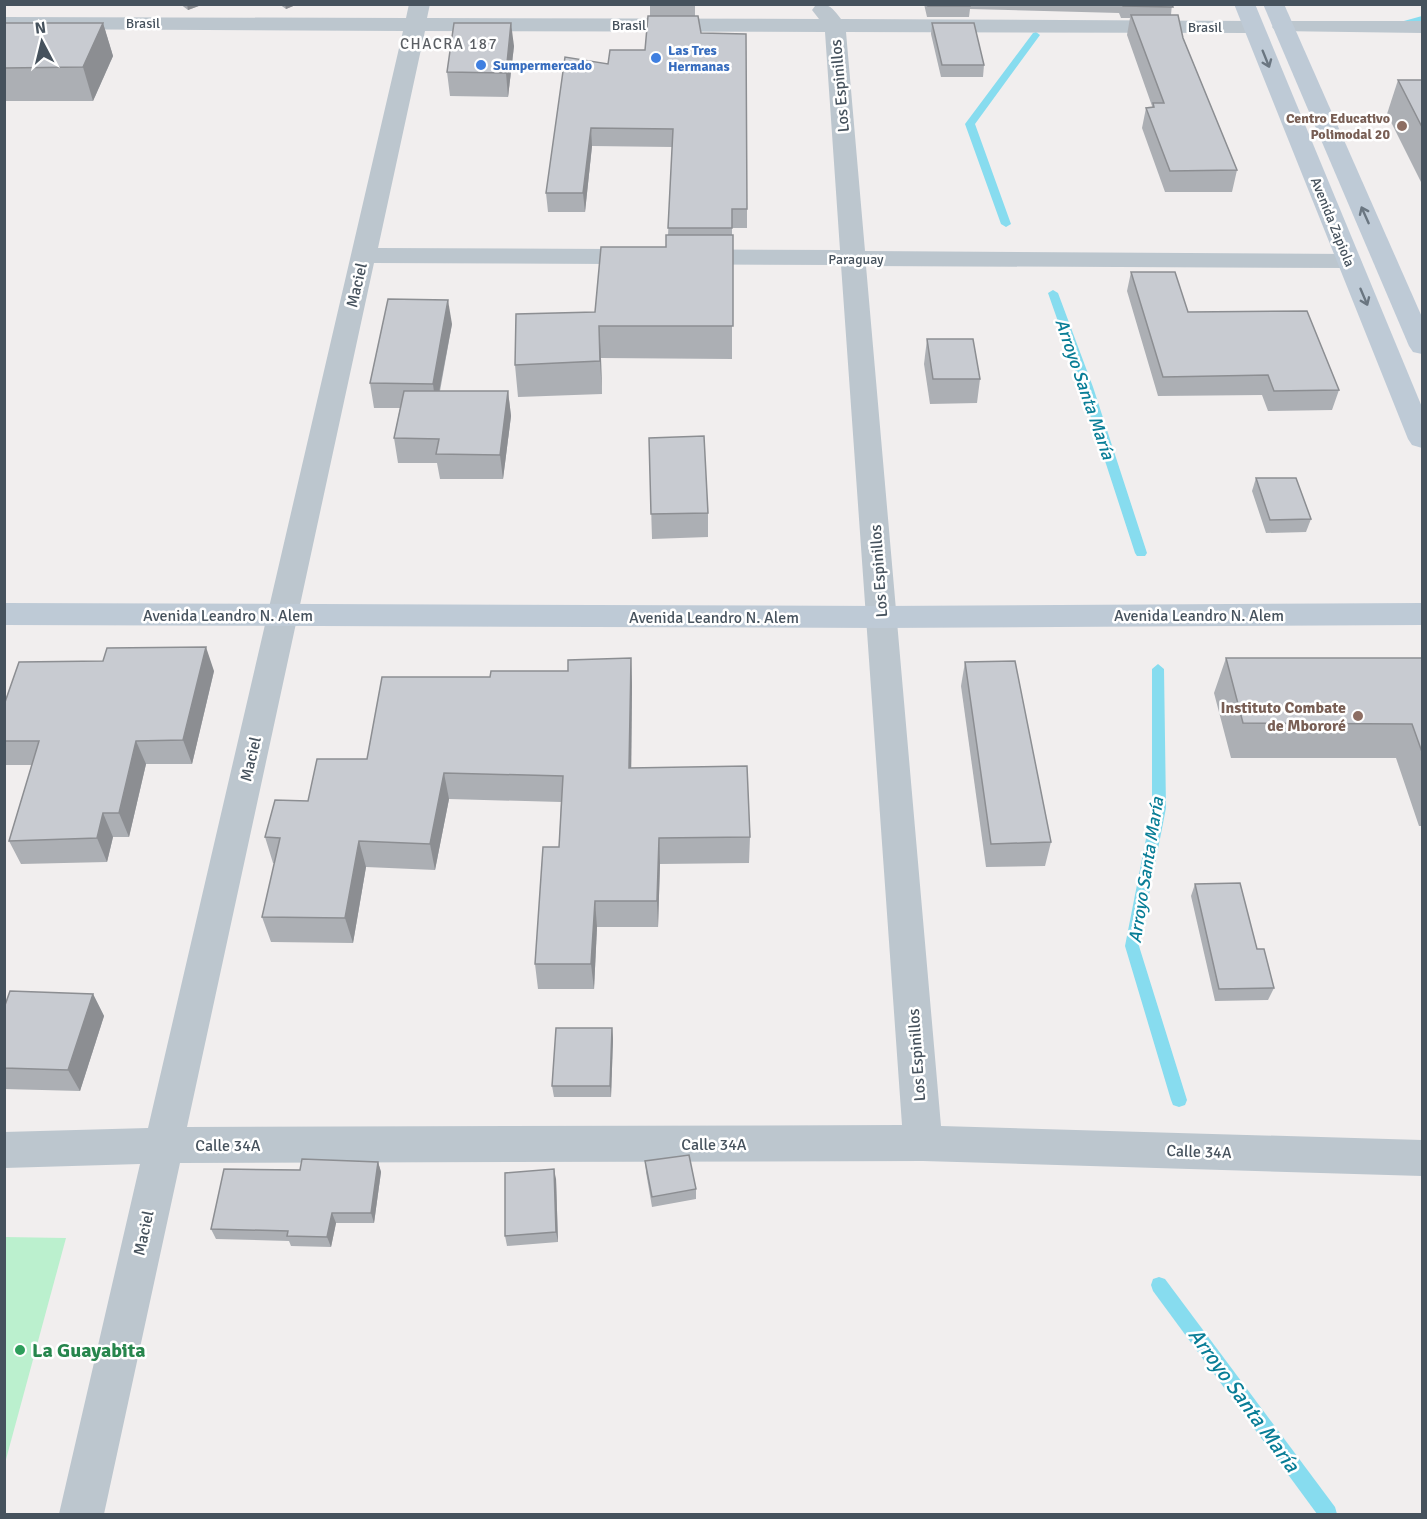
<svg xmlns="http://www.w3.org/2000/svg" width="1427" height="1519" font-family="Signika,sans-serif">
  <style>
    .green { fill: #bbf0ce }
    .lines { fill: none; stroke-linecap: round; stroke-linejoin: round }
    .stream { fill: #87dcef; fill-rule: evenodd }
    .minor { fill: #bcc6ce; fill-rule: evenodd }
    .secondary { fill: #becad6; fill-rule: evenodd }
    .wall { fill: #acafb4 }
    .shaded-wall { fill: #8c8e92 }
    .building { fill: #c8cbd1; stroke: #8c8e92; stroke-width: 1.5 }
    .oneway { stroke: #6a7681 }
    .shop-dot { fill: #3f7fe0; stroke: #fff; stroke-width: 2 }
    .education-dot { fill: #8d6e63; stroke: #fff; stroke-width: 2 }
    .leisure-dot { fill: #2e9e5b; stroke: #fff; stroke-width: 2 }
    .labels { text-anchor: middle; stroke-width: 5; stroke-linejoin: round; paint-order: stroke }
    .far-street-label { font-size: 14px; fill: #46525d; stroke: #fff }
    .far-shop-label { font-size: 14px; font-weight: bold; fill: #366cbe; stroke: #fff; text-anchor: start }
    .far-education-label { font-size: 14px; font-weight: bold; fill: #785e54; stroke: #fff; text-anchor: end }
    .far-neighbourhood-label { font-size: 15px; letter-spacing: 1.5px; fill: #5b5f64; stroke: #fff }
    .street-label { font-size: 16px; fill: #46525d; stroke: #fff }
    .education-label { font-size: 16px; font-weight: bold; fill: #785e54; stroke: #fff; text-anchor: end }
    .water-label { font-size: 18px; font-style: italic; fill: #087d96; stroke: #fff }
    .near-leisure-label { font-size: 20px; font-weight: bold; fill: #27864d; stroke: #fff; text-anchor: start }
    .near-water-label { font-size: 21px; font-style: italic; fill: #087d96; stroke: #fff }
  </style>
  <rect width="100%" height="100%" fill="#f1eeee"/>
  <!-- green -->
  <polygon class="green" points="5,1237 66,1238 5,1463 4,1237"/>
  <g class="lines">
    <!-- stream -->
    <g class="stream">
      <polygon points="1422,16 1422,21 1397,27 1393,24"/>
      <polygon points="1036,32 1040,35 975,124 1011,224 1006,227 1001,224 965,124 1033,33"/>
      <polygon points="1053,290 1058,293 1093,387 1147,553 1145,556 1137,556 1135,553 1081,387 1048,293"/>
      <polygon points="1158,664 1164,669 1166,808 1139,946 1187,1100 1185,1105 1179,1107 1173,1105 1171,1100 1125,946 1152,808 1152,669"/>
      <polygon points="1159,1277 1165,1279 1335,1507 1337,1514 1317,1514 1153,1291 1151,1285 1153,1279"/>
    </g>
    <!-- minor -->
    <g class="minor">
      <path d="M 409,4 L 430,4 L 427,18 L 819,19 L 812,10 L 815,6 C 829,2 833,9 841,19 L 1253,21 L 1260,23 L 1264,27 L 1260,31 L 1253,33 L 846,32 L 865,251 L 1349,254 L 1358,256 L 1361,261 L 1358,266 L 1349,268 L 866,266 L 941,1126 L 1422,1140 L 1422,1176 L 923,1161 L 180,1163 L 104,1514 L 59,1514 L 140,1164 L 4,1168 L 4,1132 L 148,1128 L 403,31 L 4,29 L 4,17 L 406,18 ZM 425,31 L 825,32 L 840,250 L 378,248 ZM 374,263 L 841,265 L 902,1125 L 187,1127 Z"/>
      <polygon points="1283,21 1422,21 1422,33 1276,31 1272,27 1276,23"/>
    </g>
    <!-- secondary -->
    <g class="secondary">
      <polygon points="1234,4 1255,4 1422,407 1422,448 1412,445 1408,439"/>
      <polygon points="1263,4 1284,4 1422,317 1422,354 1413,352 1409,346"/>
      <polygon points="4,603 882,606 1422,603 1422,625 882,628 4,625"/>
    </g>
  </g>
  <!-- wall -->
  <g class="wall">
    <polygon points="180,4 204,4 188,10"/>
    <polygon points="279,4 298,4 286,9"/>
    <polygon points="650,4 695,4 695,16 701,33 747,209 747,228 732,228 732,359 601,358 602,394 518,397 515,365 595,312 666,247 668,235 672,147 592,146 585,212 548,212 546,193 608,64 645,50 650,16"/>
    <polygon points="924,4 1172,4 1171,15 1183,38 1237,170 1232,192 1165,192 1142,128 1146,108 1152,108 1152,106 1127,35 1130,18 1121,18 1119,13 970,9 969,17 927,17"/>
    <polygon points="4,23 103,23 113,56 93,101 4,101"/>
    <polygon points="932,23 984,65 983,77 941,77 931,34"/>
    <polygon points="514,46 508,97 450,96 447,72"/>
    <polygon points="1398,80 1422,80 1422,184 1387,114"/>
    <polygon points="1131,272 1188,312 1339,390 1332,410 1268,411 1262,395 1158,396 1127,291"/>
    <polygon points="452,324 440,391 508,391 511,416 503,479 440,479 437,463 398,463 394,438 400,408 374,408 370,383"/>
    <polygon points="927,339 980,379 977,403 930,404 924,364"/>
    <polygon points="649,438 708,513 708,537 652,539"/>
    <polygon points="1256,478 1311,519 1306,532 1266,533 1252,491"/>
    <polygon points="631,658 632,685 631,768 750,837 749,863 660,864 658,927 597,927 594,989 538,989 535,964 559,847 561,802 449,799 435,870 366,867 353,943 271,942 262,917 275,863 273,863 265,837 308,801 367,759 490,677 568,671"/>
    <polygon points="1226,658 1422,658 1422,826 1419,826 1396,758 1231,758 1214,693"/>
    <polygon points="965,662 1051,842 1045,866 986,867 961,686"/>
    <polygon points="214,671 192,764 146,764 129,837 113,837 107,862 21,864 9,841 32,765 4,765 4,705"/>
    <polygon points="1195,884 1257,949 1274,988 1268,1000 1215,1001 1191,896"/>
    <polygon points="93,994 104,1016 80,1091 4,1089 4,1008"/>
    <polygon points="612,1028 613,1039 611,1097 554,1097 552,1086"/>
    <polygon points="645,1161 696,1189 696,1199 652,1207 646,1172"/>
    <polygon points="378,1162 381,1172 374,1223 336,1223 331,1247 291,1246 289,1241 216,1239 211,1229 300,1170"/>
    <polygon points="556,1179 558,1242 507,1246 505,1236"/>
  </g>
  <!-- shaded-wall -->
  <g class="shaded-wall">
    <polygon points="187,4 204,4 188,10"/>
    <polygon points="285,4 298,4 286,9"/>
    <polygon points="103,23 113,56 93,101 83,67"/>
    <polygon points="511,23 514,46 508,97 506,73"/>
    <polygon points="591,128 592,146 585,212 583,193"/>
    <polygon points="448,300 452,324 436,408 433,384"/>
    <polygon points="599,326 601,358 602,394 600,361"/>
    <polygon points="508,391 511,416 503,479 500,455"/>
    <polygon points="206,647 214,671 192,764 183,740"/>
    <polygon points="631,658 632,685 631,794 629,768"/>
    <polygon points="136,741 146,764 129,837 119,813"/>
    <polygon points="444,773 449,799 435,870 430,844"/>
    <polygon points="103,813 113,837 107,862 97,838"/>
    <polygon points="659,838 660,864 658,927 657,901"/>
    <polygon points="359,841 366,867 353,943 345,918"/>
    <polygon points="595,901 597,927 594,989 591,964"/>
    <polygon points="93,994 104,1016 80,1091 68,1070"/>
    <polygon points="612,1028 613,1039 611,1097 610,1086"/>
    <polygon points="378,1162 381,1172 374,1223 371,1213"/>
    <polygon points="554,1169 556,1179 558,1242 556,1232"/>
    <polygon points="332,1213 336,1223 331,1247 327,1237"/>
  </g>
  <!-- building -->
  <g class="building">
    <polygon points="695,4 695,5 650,5 650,4"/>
    <rect x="928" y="4" width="42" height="2"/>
    <polygon points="1122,4 1172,4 1173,7 1123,6"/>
    <polygon points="1131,15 1178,15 1183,38 1237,170 1170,171 1146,108 1154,107 1153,103 1164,103"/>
    <polygon points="648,16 698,16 701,33 746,34 747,209 732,209 732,228 668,228 673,129 591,128 583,193 546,193 565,57 608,64 610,50 645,50"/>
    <polygon points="4,23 103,23 83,67 4,68"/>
    <polygon points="454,23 511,23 506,73 447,72"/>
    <polygon points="932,23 974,23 984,65 942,65"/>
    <polygon points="1398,80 1422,80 1422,127"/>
    <polygon points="666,235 733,235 733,326 599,326 600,361 515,365 516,314 595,312 601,247 666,247"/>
    <polygon points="1131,272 1175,272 1188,312 1307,311 1339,390 1274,391 1268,375 1163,377"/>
    <polygon points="388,299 448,300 433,384 370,383"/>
    <polygon points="927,339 973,339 980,379 933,379"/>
    <polygon points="404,391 508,391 500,455 436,454 439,439 394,438"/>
    <polygon points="704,436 708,513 651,514 649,438"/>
    <polygon points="1256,478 1296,478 1311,519 1270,520"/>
    <polygon points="206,647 183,740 136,741 119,813 103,813 97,838 9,841 39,741 4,741 4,705 19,662 103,661 107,648"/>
    <polygon points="631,658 629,768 747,766 750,837 659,838 657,901 595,901 591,964 535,964 543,847 559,847 563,776 444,773 430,844 359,841 345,918 262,917 280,838 265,837 275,800 308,801 317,759 367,759 382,677 490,677 491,671 568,671 568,660"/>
    <polygon points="1226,658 1422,658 1422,752 1412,724 1243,723"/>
    <polygon points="1015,661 1051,842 991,844 965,662"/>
    <polygon points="1240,883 1257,949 1264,949 1274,988 1219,989 1195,884"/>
    <polygon points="10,991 93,994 68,1070 4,1068 4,1008"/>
    <polygon points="556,1028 612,1028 610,1086 552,1086"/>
    <polygon points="689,1155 696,1189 652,1197 645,1161"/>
    <polygon points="302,1159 378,1162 371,1213 332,1213 327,1237 287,1236 288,1231 211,1229 224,1169 300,1170"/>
    <polygon points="554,1169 556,1232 505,1236 505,1173"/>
  </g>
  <!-- one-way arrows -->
  <defs><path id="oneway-shaft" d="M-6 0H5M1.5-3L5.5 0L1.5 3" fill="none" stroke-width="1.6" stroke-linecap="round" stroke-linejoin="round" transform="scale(1.5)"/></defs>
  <g class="oneway">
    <use href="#oneway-shaft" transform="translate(1266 59) rotate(68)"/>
    <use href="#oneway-shaft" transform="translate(1365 215) rotate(-114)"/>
    <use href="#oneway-shaft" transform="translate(1364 297) rotate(67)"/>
  </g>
  <!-- markers -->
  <g class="shop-dot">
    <circle cx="656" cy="58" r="6"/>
    <circle cx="481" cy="65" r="6"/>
  </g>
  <g class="education-dot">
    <circle cx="1402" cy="126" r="6"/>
    <circle cx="1358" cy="716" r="6"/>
  </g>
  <circle class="leisure-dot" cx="20" cy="1350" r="6"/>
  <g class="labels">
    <!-- far-street labels -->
    <g class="far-street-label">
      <text x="143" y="28">Brasil</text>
      <text x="629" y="30">Brasil</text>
      <text x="1205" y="32">Brasil</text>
      <text transform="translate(1333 222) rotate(68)" y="5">Avenida Zapiola</text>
      <text x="856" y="264">Paraguay</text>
    </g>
    <!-- far-shop labels -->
    <g class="far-shop-label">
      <text x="668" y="55">Las Tres<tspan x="668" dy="16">Hermanas</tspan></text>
      <text x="493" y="70">Sumpermercado</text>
    </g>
    <!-- far-education labels -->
    <g class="far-education-label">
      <text x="1390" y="123">Centro Educativo<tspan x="1390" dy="16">Polimodal 20</tspan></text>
    </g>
    <!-- far-neighbourhood labels -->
    <g class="far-neighbourhood-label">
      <text x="449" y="49">CHACRA 187</text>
    </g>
    <!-- street labels -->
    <g class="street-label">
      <text transform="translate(839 86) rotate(-95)" y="6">Los Espinillos</text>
      <text transform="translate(356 285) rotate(-77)" y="6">Maciel</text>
      <text transform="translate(878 571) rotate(-94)" y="6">Los Espinillos</text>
      <text x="228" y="621">Avenida Leandro N. Alem</text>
      <text x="1199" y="621">Avenida Leandro N. Alem</text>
      <text x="714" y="623">Avenida Leandro N. Alem</text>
      <text transform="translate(250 759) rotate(-77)" y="6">Maciel</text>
      <text transform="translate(916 1055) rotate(-94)" y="6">Los Espinillos</text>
      <text x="714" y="1150">Calle 34A</text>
      <text x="228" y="1151">Calle 34A</text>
      <text transform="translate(1199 1151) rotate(2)" y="6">Calle 34A</text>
      <text transform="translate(143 1233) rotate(-78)" y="6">Maciel</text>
    </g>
    <!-- education labels -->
    <g class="education-label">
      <text x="1346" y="713">Instituto Combate<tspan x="1346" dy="18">de Mbororé</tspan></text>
    </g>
    <!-- water labels -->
    <g class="water-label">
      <text transform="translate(1085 389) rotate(71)" y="6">Arroyo Santa María</text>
      <text transform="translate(1146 870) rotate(-81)" y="6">Arroyo Santa María</text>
    </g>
    <!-- near-leisure labels -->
    <g class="near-leisure-label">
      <text x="32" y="1357">La Guayabita</text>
    </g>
    <!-- near-water labels -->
    <g class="near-water-label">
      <text transform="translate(1244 1400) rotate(54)" y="7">Arroyo Santa María</text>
    </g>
  </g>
  <!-- border -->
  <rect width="1427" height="1519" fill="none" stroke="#46525d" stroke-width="12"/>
  <!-- north arrow -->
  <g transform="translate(42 42) rotate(353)" stroke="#ffffff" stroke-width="4.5" paint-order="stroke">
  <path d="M0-4.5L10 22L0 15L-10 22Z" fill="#46525d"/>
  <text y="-9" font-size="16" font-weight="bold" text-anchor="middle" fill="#46525d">N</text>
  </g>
</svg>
